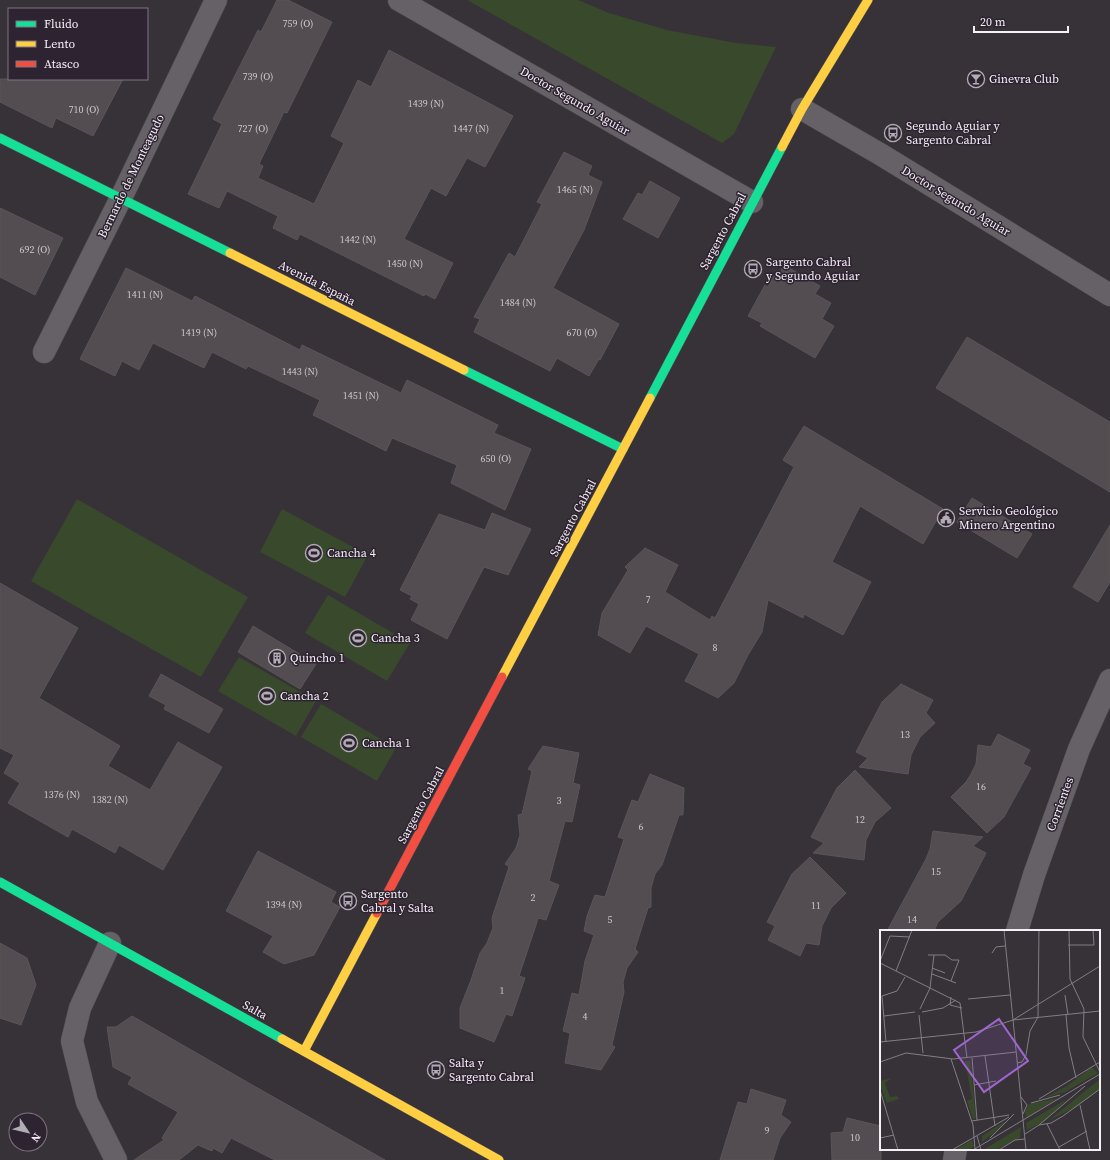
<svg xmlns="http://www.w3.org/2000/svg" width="1110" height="1160" font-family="'Source Serif 4',serif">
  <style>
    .green { fill: #39492c }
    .building { fill: #534c51; stroke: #5b5557 }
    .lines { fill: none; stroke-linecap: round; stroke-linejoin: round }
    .street-casing { stroke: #524d53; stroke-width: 23 }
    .fast-casing { stroke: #524d53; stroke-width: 10 }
    .slow-casing { stroke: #524d53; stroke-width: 10 }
    .jam-casing { stroke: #524d53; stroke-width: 10 }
    .street { stroke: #656167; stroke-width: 22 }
    .fast { stroke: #16e098; stroke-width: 9 }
    .slow { stroke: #ffcf43; stroke-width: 9 }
    .jam { stroke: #f24e42; stroke-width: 9 }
    .labels { text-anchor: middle; stroke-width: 3; stroke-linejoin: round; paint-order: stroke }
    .number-label { font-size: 10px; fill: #ccc6ce }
    .poi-label { font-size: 12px; fill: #f5eff8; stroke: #2e2431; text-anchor: start }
    .street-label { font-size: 12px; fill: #f5eff8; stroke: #2e2431 }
    .inset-road { fill: none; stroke: #837d85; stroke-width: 1 }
    .view { fill: #a066d0; fill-opacity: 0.15; stroke: #a066d0; stroke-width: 2 }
    .inset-edge { fill: none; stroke: #f5eff8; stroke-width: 2 }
  </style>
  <rect width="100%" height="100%" fill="#373138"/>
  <!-- green -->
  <g class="green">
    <polygon points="467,0 578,0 609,13 667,30 736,43 776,47 734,134 722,143"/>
    <polygon points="77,499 248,597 201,677 31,581"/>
    <polygon points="282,509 368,555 345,597 260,552"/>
    <polygon points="328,595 410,643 387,681 305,633"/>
    <polygon points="239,657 316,701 296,736 218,691"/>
    <polygon points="321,704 396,748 377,781 301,737"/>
  </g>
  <!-- building -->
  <g class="building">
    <polygon points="277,0 288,0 332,22 287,113 284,112 259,164 263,166 258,178 314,204 344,143 331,136 358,80 371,87 389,50 513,116 485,167 467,158 446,196 431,188 404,239 453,263 435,299 425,294 424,296 300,234 297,240 273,228 278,216 227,191 219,208 188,194 222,124 213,119 258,30 261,32"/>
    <polygon points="0,79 123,79 93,136 56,118 52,128 0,102"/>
    <polygon points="564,152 592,166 588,175 602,182 584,230 553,288 619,324 600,360 599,359 589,376 557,358 550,371 474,332 480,319 474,317 509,253 515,257 542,204 537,202"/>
    <polygon points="650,181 680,198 658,238 623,219 638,193 642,195"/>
    <polygon points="0,208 63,238 35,295 0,277"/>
    <polygon points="784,265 820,286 815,294 831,303 822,319 834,326 815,358 760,326 762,323 748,316 765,285 768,287 774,276 777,278"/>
    <polygon points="126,268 192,301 195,296 300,350 302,345 401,393 407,380 498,425 494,433 531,449 505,510 451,483 457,465 392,438 386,451 313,415 320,400 248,366 246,369 212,352 204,368 153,343 139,370 122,361 115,376 80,359"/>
    <polygon points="967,337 1110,422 1110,492 936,388"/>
    <polygon points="804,426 943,509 923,544 860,506 832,562 871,582 843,635 804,614 803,618 768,600 762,632 748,655 734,683 718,698 685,681 699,654 646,626 630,653 598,635 602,613 628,570 625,567 645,548 678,565 665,592 710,620 712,616 715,618 794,467 783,460"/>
    <polygon points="972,498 1032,534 1017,558 957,522"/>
    <polygon points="492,513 531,529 508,575 484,567 447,639 411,620 419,604 410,599 412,596 400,590 439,514 485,530"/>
    <polygon points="1110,525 1110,582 1098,602 1073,587"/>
    <polygon points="0,583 78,628 39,698 120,746 108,766 150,790 178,742 222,767 163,870 119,845 115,853 72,829 68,837 8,803 20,783 4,773 14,755 0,748"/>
    <polygon points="253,626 316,664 300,689 238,652"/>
    <polygon points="161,674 223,709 209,733 164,709 166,705 149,696"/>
    <polygon points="901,684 933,700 926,713 935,723 920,737 911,755 908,774 859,767 868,758 856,752 882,702"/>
    <polygon points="998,734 1030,750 1023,764 1031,768 1004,817 987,833 951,797 966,782 971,774 976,764 978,745 991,747"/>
    <polygon points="543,746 579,753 573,783 580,785 572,822 565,821 549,881 559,885 546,920 538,918 536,925 519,976 525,978 512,1016 506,1014 494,1042 460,1028 460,1008 471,980 480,953 487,943 490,935 493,928 492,918 509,867 505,864 516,848 520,835 518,815 522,814 532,771 528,769"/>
    <polygon points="855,770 891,808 875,822 866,840 864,860 813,853 824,843 811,837 837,788"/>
    <polygon points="650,774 684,788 683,815 679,815 662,865 655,874 651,888 651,907 648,908 635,949 638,952 627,968 623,982 624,992 612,1045 615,1047 601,1070 565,1063 570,1033 563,1031 572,993 579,995 585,961 594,935 584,931 587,916 595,895 605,897 624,839 618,837 632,800 638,802"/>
    <polygon points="933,831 983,837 973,846 986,853 961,901 938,922 934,931 887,931 926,859 930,849"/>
    <polygon points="258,851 336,892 331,902 340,907 314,955 284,964 263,952 273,936 226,911"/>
    <polygon points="810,857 846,893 831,908 822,926 819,945 806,943 800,956 768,940 775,926 767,922 792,874"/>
    <polygon points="0,943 27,958 36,985 21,1025 0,1018"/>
    <polygon points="132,1016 254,1086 385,1160 275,1160 231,1138 222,1153 213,1148 212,1151 198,1145 179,1160 134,1160 164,1140 162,1138 178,1112 128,1084 132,1077 113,1067 107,1027 116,1027"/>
    <polygon points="751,1089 786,1100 781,1115 791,1122 780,1138 773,1160 720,1160 738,1102 747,1104"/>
    <polygon points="847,1118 881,1126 881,1160 832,1160 831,1133 843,1132"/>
  </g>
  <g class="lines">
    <!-- street casing -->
    <g class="street-casing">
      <g id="street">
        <polyline points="399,0 752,202"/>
        <polyline points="802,109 880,154 1110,295"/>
        <polyline points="44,352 121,198 216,0"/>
        <polyline points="1017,931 1034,875 1079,749 1110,680"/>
        <polyline points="110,943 80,1008 72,1041 87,1102 116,1160"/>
        <polyline points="954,1160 956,1149"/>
      </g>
    </g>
    <!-- fast casing -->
    <g class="fast-casing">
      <g id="fast">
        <polyline points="0,138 230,253"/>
        <polyline points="464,370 623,449"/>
        <polyline points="650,398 782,147"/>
        <polyline points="0,882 282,1039"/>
      </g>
    </g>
    <!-- slow casing -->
    <g class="slow-casing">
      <g id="slow">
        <polyline points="782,147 802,109 868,0"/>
        <polyline points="230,253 464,370"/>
        <polyline points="502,677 650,398"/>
        <polyline points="282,1039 499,1160"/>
        <polyline points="304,1051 377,913"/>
      </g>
    </g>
    <!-- jam casing -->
    <g class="jam-casing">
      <polyline id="jam" points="377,913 502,677"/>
    </g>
    <!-- street -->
    <use href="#street" class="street"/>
    <!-- fast -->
    <use href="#fast" class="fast"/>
    <!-- slow -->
    <use href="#slow" class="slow"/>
    <!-- jam -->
    <use href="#jam" class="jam"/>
  </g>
  <!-- icons -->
  <defs>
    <g id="bar-ring" transform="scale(0.9)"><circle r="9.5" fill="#2e2431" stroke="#b2acb5" stroke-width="1.5"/><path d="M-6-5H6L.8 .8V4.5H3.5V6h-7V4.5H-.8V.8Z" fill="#b2acb5"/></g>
    <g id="bus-ring" transform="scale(0.9)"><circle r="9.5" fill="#2e2431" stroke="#b2acb5" stroke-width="1.5"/><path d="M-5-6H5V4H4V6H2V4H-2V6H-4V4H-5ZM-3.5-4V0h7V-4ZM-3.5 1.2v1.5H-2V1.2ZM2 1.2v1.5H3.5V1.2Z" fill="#b2acb5"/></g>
    <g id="civic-ring" transform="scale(0.9)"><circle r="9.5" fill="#2e2431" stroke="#b2acb5" stroke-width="1.5"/><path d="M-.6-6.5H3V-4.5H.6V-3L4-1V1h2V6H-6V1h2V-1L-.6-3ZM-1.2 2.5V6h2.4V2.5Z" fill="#b2acb5"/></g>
    <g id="stadium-ring" transform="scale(0.9)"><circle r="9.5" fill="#2e2431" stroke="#b2acb5" stroke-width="1.5"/><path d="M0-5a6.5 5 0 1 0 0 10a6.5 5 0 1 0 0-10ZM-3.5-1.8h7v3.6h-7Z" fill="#b2acb5"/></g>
    <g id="building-ring" transform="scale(0.9)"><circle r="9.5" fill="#2e2431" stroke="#b2acb5" stroke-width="1.5"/><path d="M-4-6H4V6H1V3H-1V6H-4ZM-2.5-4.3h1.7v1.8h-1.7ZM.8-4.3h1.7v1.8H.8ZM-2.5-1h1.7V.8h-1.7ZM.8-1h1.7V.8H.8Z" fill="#b2acb5"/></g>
  </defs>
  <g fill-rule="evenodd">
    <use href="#bar-ring" x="976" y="79"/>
    <use href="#bus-ring" x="893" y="133"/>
    <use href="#bus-ring" x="753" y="269"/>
    <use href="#civic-ring" x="946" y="518"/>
    <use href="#stadium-ring" x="314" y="553"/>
    <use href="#stadium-ring" x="358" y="638"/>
    <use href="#building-ring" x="277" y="658"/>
    <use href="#stadium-ring" x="267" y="696"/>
    <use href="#stadium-ring" x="349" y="743"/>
    <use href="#bus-ring" x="348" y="901"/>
    <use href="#bus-ring" x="436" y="1070"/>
  </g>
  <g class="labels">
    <!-- number labels -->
    <g class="number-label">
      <text x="298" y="27">759 (O)</text>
      <text x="258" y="80">739 (O)</text>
      <text x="426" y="107">1439 (N)</text>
      <text x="84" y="113">710 (O)</text>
      <text x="253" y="132">727 (O)</text>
      <text x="471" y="132">1447 (N)</text>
      <text x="575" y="193">1465 (N)</text>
      <text x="358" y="243">1442 (N)</text>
      <text x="35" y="253">692 (O)</text>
      <text x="405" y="267">1450 (N)</text>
      <text x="145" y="298">1411 (N)</text>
      <text x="518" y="306">1484 (N)</text>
      <text x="199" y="336">1419 (N)</text>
      <text x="582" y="336">670 (O)</text>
      <text x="300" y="375">1443 (N)</text>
      <text x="361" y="399">1451 (N)</text>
      <text x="496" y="462">650 (O)</text>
      <text x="648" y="603">7</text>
      <text x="715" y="651">8</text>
      <text x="905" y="738">13</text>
      <text x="981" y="790">16</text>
      <text x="62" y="798">1376 (N)</text>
      <text x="110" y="803">1382 (N)</text>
      <text x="559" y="804">3</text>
      <text x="860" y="823">12</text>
      <text x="641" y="830">6</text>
      <text x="936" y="875">15</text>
      <text x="533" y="901">2</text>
      <text x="284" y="908">1394 (N)</text>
      <text x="816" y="909">11</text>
      <text x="610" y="923">5</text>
      <text x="912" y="923">14</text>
      <text x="502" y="994">1</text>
      <text x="585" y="1020">4</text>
      <text x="767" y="1134">9</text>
      <text x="855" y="1141">10</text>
    </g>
    <!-- poi labels -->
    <g class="poi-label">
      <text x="989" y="83">Ginevra Club</text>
      <text x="906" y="130">Segundo Aguiar y<tspan x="906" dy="14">Sargento Cabral</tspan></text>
      <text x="766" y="266">Sargento Cabral<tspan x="766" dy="14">y Segundo Aguiar</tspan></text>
      <text x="959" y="515">Servicio Geológico<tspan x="959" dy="14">Minero Argentino</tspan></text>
      <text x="327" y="557">Cancha 4</text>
      <text x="371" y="642">Cancha 3</text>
      <text x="290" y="662">Quincho 1</text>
      <text x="280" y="700">Cancha 2</text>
      <text x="362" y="747">Cancha 1</text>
      <text x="361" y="898">Sargento<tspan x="361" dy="14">Cabral y Salta</tspan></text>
      <text x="449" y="1067">Salta y<tspan x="449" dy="14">Sargento Cabral</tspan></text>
    </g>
    <!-- street labels -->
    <g class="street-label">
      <text transform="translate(575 101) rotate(30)" y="4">Doctor Segundo Aguiar</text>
      <text transform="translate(131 176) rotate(-64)" y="4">Bernardo de Monteagudo</text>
      <text transform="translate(956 201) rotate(31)" y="4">Doctor Segundo Aguiar</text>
      <text transform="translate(723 231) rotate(-62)" y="4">Sargento Cabral</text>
      <text transform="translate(317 283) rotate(27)" y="4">Avenida España</text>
      <text transform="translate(573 518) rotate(-62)" y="4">Sargento Cabral</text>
      <text transform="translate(1060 804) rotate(-70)" y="4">Corrientes</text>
      <text transform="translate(421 805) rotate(-62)" y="4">Sargento Cabral</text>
      <text transform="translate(255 1010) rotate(29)" y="4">Salta</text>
    </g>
  </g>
  <!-- overview -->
  <g transform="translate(880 930)">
    <rect width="220" height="220" fill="#373138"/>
    <path d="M 85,131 L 90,131 L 96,188 L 93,189 L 87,171 L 92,169 ZM 212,137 L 218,143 L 185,162 L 164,168 L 187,156 ZM 12,148 L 5,153 L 10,167 L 17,166 L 19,169 L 7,173 L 12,186 L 0,155 L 0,152 L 3,157 L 0,151 ZM 220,149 L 220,158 L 198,176 L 168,191 ZM 178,168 L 146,188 L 145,182 L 149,174 ZM 187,169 L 165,191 L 147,200 L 146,193 ZM 127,190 L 114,203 L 102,212 L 102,206 ZM 141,197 L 140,208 L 116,220 L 103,220 ZM 92,210 L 94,216 L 88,220 L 74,220 Z" fill="#39492c"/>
    <path class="inset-road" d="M 124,0 L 146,220M 189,0 L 190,49 L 204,79 L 203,107 L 220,142M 188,15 L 214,15 L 213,0M 112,23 L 116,17 L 125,16M 48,25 L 65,25 L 72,30 L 79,30 L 71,51M 0,31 L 10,6 L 30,7M 0,33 L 80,73 L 87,128M 52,38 L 65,43M 16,41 L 32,0M 52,44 L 76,53M 185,65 L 188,85M 71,67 L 70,75 L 82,78M 88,69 L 130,65M 40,79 L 50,58 L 54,25M 42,82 L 63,78 L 76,70M 39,85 L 43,123M 186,85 L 189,118 L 196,148M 4,86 L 35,82M 133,90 L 220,36M 0,112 L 96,102 L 133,90 L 220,81M 6,112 L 2,66 L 17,61 L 25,47M 105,126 L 115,196M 92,128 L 97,190M 71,129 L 93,195 L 95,219M 0,132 L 26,123 L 73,129 L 136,122M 137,133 L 142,132 L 146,125 L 150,101 L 158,87 L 159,0M 94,155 L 116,151M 0,160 L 18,220M 141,167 L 147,175 L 143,184M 159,169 L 220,132M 151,173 L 180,165M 200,175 L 210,220M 92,191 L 129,185M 167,194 L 180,220M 159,195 L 205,156M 145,204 L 159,195 L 171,193 L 183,186 L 220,159M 97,206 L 101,220M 0,208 L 14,205M 110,208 L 134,184M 179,217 L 207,201M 72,220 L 129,187M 93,220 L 220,144M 119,220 L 135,210 L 145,209"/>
    <path class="view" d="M 119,89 L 148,131 L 104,162 L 74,120 Z"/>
    <rect width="220" height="220" class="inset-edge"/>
  </g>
  <!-- legend -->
  <rect x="8" y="8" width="140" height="72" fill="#2e2431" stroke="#7e7581"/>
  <rect x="16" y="21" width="20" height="6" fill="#16e098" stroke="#7e7581"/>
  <text x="44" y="28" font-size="12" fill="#f5eff8">Fluido</text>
  <rect x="16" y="41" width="20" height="6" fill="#ffcf43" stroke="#7e7581"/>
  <text x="44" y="48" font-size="12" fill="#f5eff8">Lento</text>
  <rect x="16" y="61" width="20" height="6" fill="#f24e42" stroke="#7e7581"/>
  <text x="44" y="68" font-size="12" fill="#f5eff8">Atasco</text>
  <!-- north arrow -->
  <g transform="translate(28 1132) rotate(125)"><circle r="19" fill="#2e2431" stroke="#7e7581"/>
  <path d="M0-3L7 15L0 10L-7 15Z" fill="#b2acb5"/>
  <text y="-6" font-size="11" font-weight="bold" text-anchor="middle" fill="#f5eff8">N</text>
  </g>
  <!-- scale -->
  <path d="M974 26v6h94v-6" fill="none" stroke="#f5eff8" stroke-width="2"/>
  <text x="980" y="26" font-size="12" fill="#f5eff8" stroke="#2e2431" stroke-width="3" paint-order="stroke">20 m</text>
</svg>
